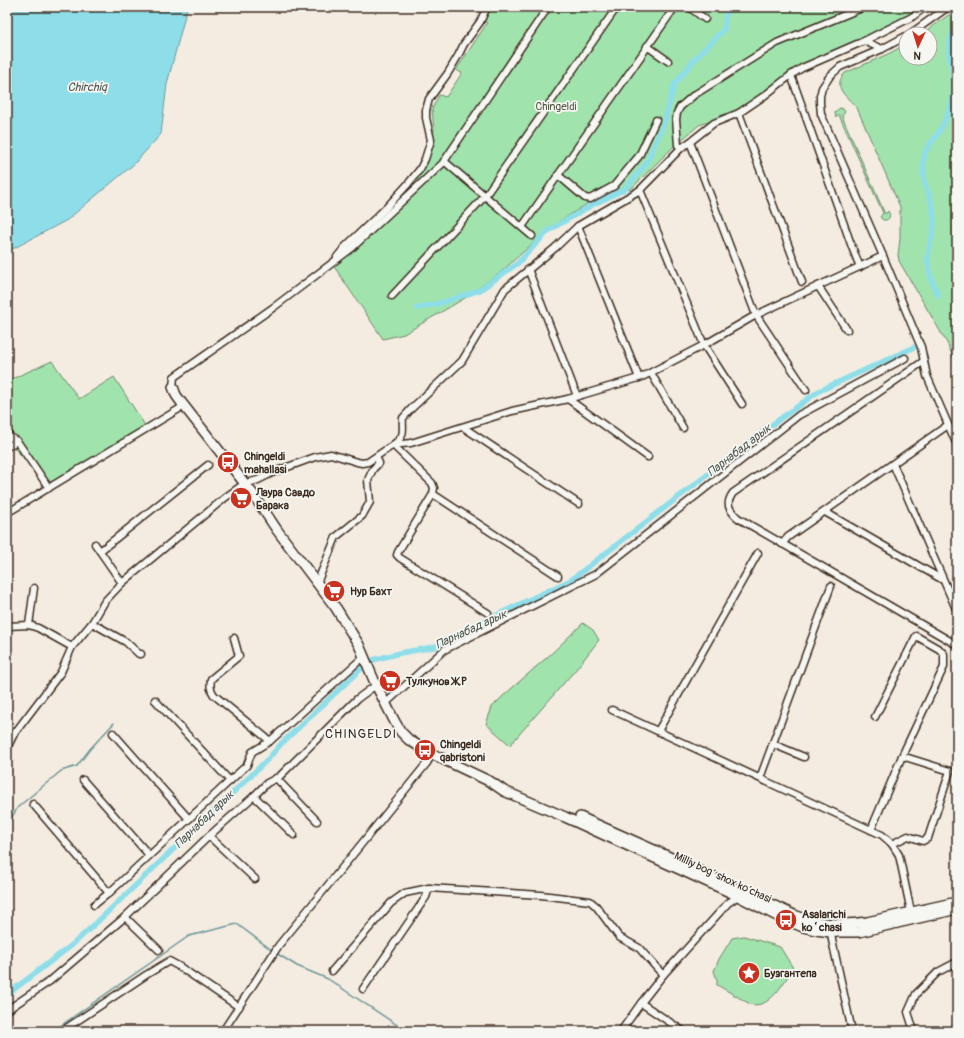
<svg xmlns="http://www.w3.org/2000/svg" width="964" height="1038" font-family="Pangolin,sans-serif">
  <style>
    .green { fill: #a1e3ad; stroke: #6e8666 }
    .water { fill: #8edeea; stroke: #6d9698 }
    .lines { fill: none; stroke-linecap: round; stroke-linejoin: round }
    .stream { stroke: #6d9698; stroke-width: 1.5 }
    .canal { stroke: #8edeea; stroke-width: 5.5 }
    .street-casing { stroke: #3b2a1e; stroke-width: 9 }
    .secondary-casing { stroke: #3b2a1e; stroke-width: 12 }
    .street { stroke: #f6f6f2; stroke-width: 6 }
    .secondary { stroke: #f6f6f2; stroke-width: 9 }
    .labels { text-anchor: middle; stroke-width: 3.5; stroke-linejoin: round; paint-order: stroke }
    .park-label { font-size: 11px; fill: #545842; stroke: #f6f6f2 }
    .poi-label { font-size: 11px; font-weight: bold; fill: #3b2a1e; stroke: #f6f6f2; text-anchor: start }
    .street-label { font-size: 11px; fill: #3b2a1e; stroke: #f6f6f2 }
    .water-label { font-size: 12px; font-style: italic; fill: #505751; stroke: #f6f6f2 }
    .quarter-label { font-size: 13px; letter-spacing: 1px; fill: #3b2a1e; stroke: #f6f6f2 }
  </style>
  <rect width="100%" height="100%" fill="#f4ece1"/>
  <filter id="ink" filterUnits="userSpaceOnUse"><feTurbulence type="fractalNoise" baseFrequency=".025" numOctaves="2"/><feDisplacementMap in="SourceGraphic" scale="8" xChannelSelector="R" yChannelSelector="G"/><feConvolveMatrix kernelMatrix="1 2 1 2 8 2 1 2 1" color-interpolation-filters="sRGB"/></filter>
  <g filter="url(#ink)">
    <!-- green -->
    <g class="green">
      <polygon points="492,7 920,7 917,10 893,25 806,64 737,113 699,125 671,149 631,189 607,191 559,222 532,244 501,272 465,298 404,334 383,339 333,265 347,249 419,176 430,154 434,130 432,109 439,95 446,97 462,73 456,70 487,23 482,20"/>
      <path d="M 957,9 L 957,366 L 947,343 L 899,261 L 898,255 L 900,239 L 900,207 L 857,108 C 848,97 831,88 845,73 L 890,53 L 906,44 L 906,58 L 930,58 L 930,34 L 922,34 Z"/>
      <path d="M 840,108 L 843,109 L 845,112 L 842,116 L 885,214 L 888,211 C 891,215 890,221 883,220 L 880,217 L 883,213 L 839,115 L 836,118 L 835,113 L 836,111 Z"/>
      <polygon points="52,361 79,399 114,377 146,427 49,484 11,445 7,447 7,381"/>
      <polygon points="583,623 593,630 599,640 577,668 510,745 486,724 492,707 503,696 553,652"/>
      <path d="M 744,936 L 780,947 L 793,968 C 784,982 770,1010 750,1004 L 717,985 L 717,980 L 714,971 L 719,959 L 732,938 Z"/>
    </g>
    <!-- water -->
    <polygon class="water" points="7,7 188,7 187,8 167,84 161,134 134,164 67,220 7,252"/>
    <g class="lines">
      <!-- stream -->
      <g class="stream">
        <polyline points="7,825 18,807 61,771 77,766 90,749 114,723"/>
        <polyline points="276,953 297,966 328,979 406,1031"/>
        <polyline points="53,1031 189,936 237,924 273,951"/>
      </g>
      <!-- canal -->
      <g class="canal">
        <path d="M 938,295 C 932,283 927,269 928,254 C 930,243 934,233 934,221 C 934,211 931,201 928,192 C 927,189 925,186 925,183 C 923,174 922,162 925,153 C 928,146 933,140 937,135 C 945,122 953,105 954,89 C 955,80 952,71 950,62 C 947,48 950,37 957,24"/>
        <polyline points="417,308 441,303 480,290 518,263 548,231 592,205 625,189 646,164 664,123 674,85 694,60 724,29 727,7"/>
        <polyline points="7,996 13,990 72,945 95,924 268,759 281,744 364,666 373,660 400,653 434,647 482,622 571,580 777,421 819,391 915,347"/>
      </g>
      <!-- street casing -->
      <g class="street-casing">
        <g id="street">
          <polyline points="689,7 705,19"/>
          <polyline points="910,34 948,7"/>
          <polyline points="906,36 882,49 840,67 830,76 822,88 820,96 820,103 821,114 883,256 921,347 927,376 957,445"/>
          <polyline points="864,41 882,49"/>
          <polyline points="647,46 668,61"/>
          <polyline points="791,75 852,247 860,267"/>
          <polyline points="739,113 802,282"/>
          <polyline points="690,142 756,315 806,390"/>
          <polyline points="681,148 678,145 676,119 677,113 680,107 694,95 777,43 864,7"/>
          <polyline points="444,161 532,236"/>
          <polyline points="558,175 585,198 590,199 614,186 639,156 656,120"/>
          <polyline points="640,190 704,345 742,404"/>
          <polyline points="578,226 639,378"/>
          <polyline points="522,227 675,7"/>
          <polyline points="337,257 346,246 386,208 408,184 420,169 425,159 431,140 426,118 426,110 429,99 448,73 458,56 464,44 480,22 487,7"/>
          <polyline points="528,269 577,396"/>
          <polyline points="818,286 883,256"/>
          <polyline points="392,296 485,196 617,7"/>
          <path d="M 924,361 L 733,493 C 725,504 729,510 738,518 L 957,645"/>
          <polyline points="651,373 683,428"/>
          <polyline points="173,387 174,377 274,307 352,248 443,163 548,7"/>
          <polyline points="568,399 648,457"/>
          <polyline points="463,427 579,504"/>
          <polyline points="7,432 10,437 17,441 49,488"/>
          <polyline points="7,447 17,441"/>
          <polyline points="893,464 957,611"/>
          <polyline points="433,494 398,552 397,555 400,558 488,613"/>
          <polyline points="825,512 943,580"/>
          <polyline points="7,513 184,406"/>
          <polyline points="95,544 122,583"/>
          <polyline points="782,544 788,537 948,425"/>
          <polyline points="100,551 208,465"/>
          <path d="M 558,576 L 433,494 L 434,488 L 432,483 L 393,445 C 396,442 401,439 402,435 C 404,430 402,423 403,418 L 412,408 L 462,361 L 505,289 L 555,248 L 578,226 L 640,190 L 681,148 L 690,142 L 714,123 L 739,113 L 764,96 L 791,75 L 802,68 L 864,41 L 912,17 L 925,7"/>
          <polyline points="317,583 336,537 362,516 370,502 368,480 373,469 379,463 376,457"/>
          <polyline points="92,623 126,642 139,654 141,654"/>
          <polyline points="29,625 34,588"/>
          <polyline points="7,626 29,625 38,628 72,647"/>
          <path d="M 234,638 L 239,656 L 211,679 C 210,687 210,689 214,695 L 270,741"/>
          <polyline points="155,700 230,781"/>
          <polyline points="385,704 444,650 596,574 799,415 905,358"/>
          <polyline points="612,710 882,835 892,844 899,855 911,912"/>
          <polyline points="658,731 758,553"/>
          <polyline points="113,733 189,819"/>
          <polyline points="773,744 804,757"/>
          <polyline points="7,748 14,734 61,672 72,647 92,623 105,601 122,583 226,497 244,484 258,480 274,472 315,457 331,454 357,462 362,463 368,462 393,445 411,443 512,411 568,399 642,377 704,345 756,315 818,286 847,330"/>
          <polyline points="276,778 317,821"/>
          <polyline points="760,778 831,586"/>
          <polyline points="83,780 149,855"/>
          <polyline points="254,796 294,835"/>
          <polyline points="33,804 109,893"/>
          <polyline points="871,830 902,756 944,667 944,654 939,649 916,636 875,717"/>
          <polyline points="209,836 255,879"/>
          <polyline points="892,844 908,836 923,841 928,838 950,771 902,756"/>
          <polyline points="94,905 109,893 247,765 252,752 270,741 360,660 364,657"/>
          <polyline points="125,917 159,950"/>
          <polyline points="831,932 832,940 852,1031"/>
          <polyline points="332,971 391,903 405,893 429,888 541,895 590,901 596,906 619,937 639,948 663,975"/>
          <polyline points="363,989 426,897 429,888"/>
          <polyline points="641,1003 683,1031"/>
          <polyline points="7,1011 13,1006 50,981 125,917 209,836 254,796 267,783 279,777 357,699 376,685"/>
          <polyline points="62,1031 146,975 169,961 180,967 239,1007"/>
          <polyline points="223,1031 279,945 342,868 427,763 432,754"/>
          <polyline points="621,1031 641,1003 663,975 728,903 734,899 737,892"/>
          <polyline points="914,1031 908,1012 916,994 938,972 957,962"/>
        </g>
      </g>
      <!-- secondary casing -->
      <g class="secondary-casing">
        <g id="secondary">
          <polyline points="173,387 176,395 181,402 253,494 277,530 336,608 359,645 376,685 395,722 401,732 409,740 432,754 491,782 504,791 565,817 736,895 777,916 803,927 816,930 831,932 859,932 957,909"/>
          <path d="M 580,817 L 663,854 L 794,915 C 818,925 842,926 867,922 L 957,902"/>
        </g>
      </g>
      <!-- street -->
      <use href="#street" class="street"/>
      <!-- secondary -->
      <use href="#secondary" class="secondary"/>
    </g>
  </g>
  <!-- icons -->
  <defs>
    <g id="bus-disc" transform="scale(1.15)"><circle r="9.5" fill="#c8321e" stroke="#f6f6f2"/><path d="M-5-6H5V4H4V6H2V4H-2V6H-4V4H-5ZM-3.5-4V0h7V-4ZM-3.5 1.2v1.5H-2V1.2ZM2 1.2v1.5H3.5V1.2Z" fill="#fff"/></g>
    <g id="supermarket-disc" transform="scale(1.15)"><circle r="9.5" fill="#c8321e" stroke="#f6f6f2"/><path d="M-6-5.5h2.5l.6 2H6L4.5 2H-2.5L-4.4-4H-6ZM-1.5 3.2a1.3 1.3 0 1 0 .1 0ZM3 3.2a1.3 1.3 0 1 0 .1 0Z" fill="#fff"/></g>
    <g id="sight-disc" transform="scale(1.15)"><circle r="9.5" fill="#c8321e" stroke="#f6f6f2"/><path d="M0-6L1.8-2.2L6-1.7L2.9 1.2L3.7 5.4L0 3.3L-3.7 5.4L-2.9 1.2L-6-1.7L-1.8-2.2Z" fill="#fff"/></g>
  </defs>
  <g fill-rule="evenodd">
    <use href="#bus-disc" x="228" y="462"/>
    <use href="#supermarket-disc" x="241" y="498"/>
    <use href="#supermarket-disc" x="334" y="591"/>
    <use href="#supermarket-disc" x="390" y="681"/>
    <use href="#bus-disc" x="425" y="750"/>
    <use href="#bus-disc" x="786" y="920"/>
    <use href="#sight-disc" x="749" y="973"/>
  </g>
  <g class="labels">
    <!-- park labels -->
    <g class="park-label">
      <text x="556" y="110">Chingeldi</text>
    </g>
    <!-- poi labels -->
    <g class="poi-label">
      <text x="244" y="460">Chingeldi<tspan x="244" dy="13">mahallasi</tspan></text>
      <text x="256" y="496">Лаура Савдо<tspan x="256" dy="13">Барака</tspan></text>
      <text x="350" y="595">Нур Бахт</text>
      <text x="406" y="685">Тулкунов Ж.Р</text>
      <text x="440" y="748">Chingeldi<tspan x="440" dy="13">qabristoni</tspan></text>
      <text x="802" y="918">Asalarichi<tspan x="802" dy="13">koʻchasi</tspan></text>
      <text x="764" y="977">Бузгантепа</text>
    </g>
    <!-- street labels -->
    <g class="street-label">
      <text transform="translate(723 877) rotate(25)" y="4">Milliy bog‘ shox ko‘chasi</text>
    </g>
    <!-- water labels -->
    <g class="water-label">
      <text x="87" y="91">Chirchiq</text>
      <text transform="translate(739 450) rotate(-38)" y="4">Парнабад арык</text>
      <text transform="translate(471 629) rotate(-25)" y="4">Парнабад арык</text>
      <text transform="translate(204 819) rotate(-44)" y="4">Парнабад арык</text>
    </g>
    <!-- quarter labels -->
    <g class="quarter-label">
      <text x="361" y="738">CHINGELDI</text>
    </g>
  </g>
  <!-- margin -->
  <rect width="964" height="1038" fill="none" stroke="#f6f6f2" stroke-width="24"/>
  <rect x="12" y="12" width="940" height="1014" fill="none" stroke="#3b2a1e" stroke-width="1.5" filter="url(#ink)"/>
  <!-- north arrow -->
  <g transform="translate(918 46) rotate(184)"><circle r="19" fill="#f6f6f2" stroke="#aba49d"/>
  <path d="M0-3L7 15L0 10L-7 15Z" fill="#c8321e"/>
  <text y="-6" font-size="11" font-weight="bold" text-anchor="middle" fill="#3b2a1e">N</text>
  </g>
</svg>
